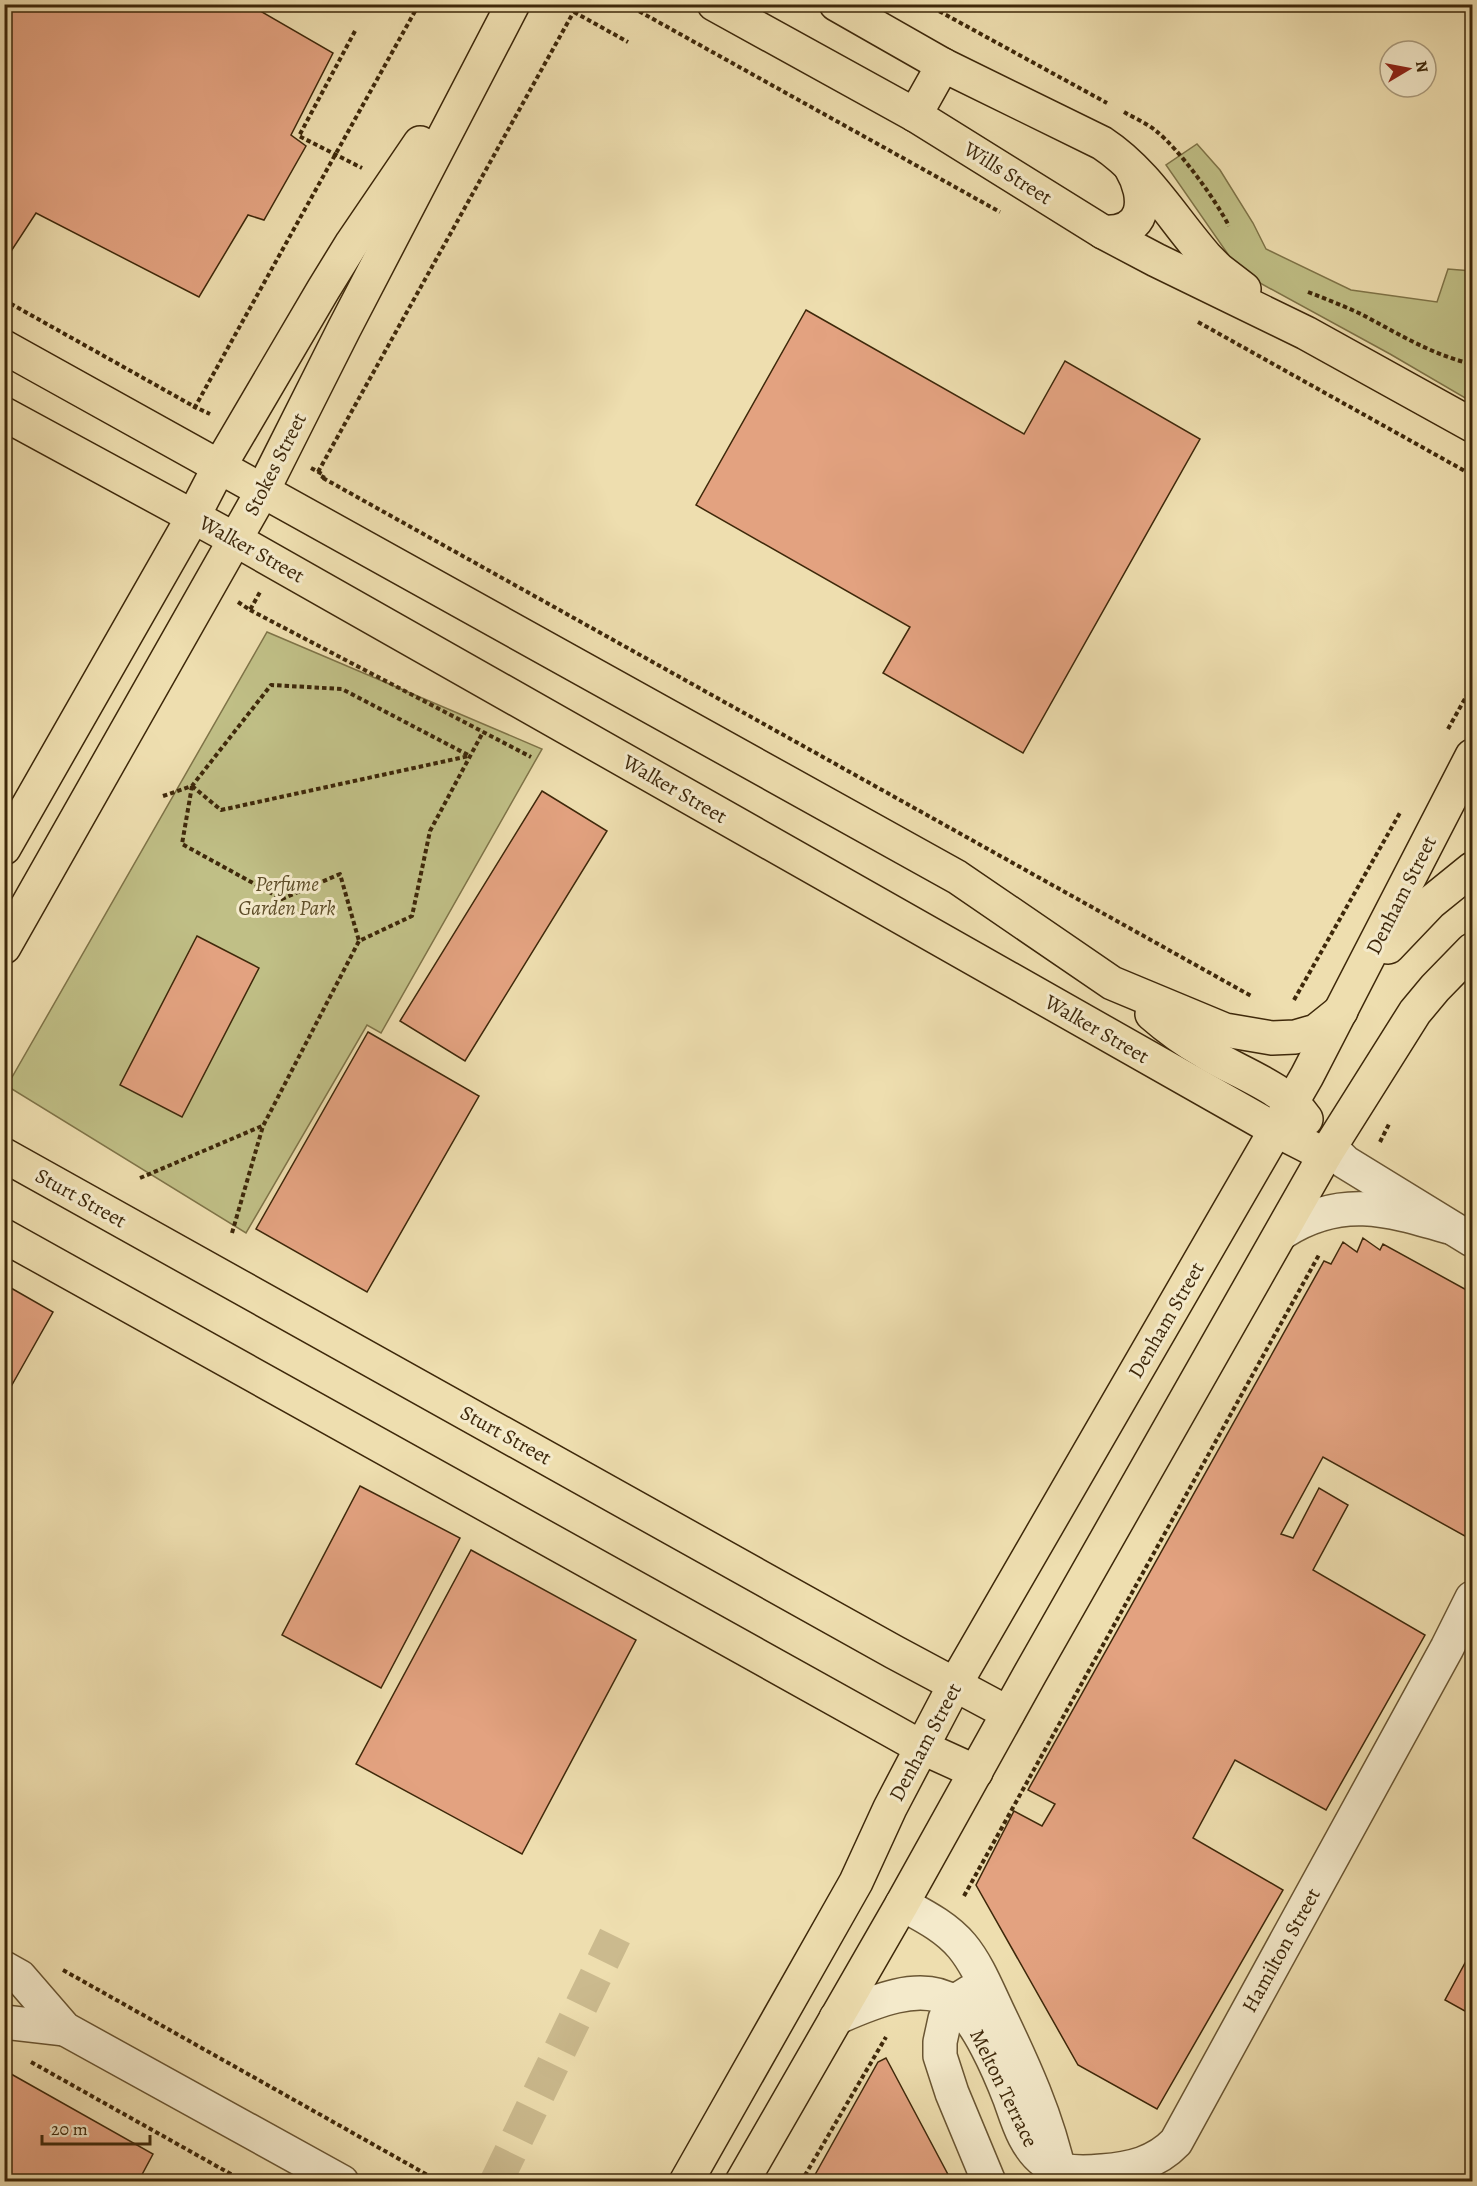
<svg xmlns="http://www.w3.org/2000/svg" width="1477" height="2186" font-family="Alegreya,serif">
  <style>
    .green { fill: #c0bf86; stroke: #7f7448; stroke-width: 1.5 }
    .building { fill: #e3a280; stroke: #3e280a; stroke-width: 1.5 }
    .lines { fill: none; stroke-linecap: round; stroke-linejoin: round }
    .minor-tunnel { stroke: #cbba8e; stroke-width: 33; stroke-dasharray: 33 16; stroke-linecap: butt }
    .minor-casing { stroke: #6a5633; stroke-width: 36 }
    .major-casing { stroke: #3e280a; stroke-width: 36 }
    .path { stroke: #3e280a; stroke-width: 4; stroke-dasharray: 4.5 3; stroke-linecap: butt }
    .minor { stroke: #f4eacb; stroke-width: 33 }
    .major { stroke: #eedeaf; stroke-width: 33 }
    .labels { text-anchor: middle; stroke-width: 6; stroke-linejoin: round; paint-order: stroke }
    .street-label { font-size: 21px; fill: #3e280a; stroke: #f4eacb }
    .park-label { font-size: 21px; font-style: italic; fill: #5e4e29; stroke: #f4eacb }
  </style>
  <rect width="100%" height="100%" fill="#eedeaf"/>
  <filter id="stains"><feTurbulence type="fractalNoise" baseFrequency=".00333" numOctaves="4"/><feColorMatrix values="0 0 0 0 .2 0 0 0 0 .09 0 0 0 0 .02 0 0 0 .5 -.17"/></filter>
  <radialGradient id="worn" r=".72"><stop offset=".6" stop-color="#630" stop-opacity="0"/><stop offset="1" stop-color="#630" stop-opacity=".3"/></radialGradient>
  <!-- green -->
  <g class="green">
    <polygon points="1197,144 1220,170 1253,223 1266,249 1351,290 1437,302 1448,269 1472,271 1472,402 1390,354 1249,277 1232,260 1166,165"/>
    <polygon points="267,632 542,749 381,1033 367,1025 246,1233 7,1086"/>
  </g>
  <!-- building -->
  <g class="building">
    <polygon points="4,4 248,4 333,53 291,135 306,146 264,220 248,215 199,297 36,213 4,262"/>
    <polygon points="806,310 1024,434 1065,361 1200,439 1023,753 883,673 910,627 696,505"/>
    <polygon points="542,791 607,831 465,1061 400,1021"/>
    <polygon points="197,936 259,968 182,1117 120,1085"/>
    <polygon points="368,1032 479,1096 367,1292 256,1229"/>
    <polygon points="1363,1238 1380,1250 1383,1244 1472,1293 1472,1540 1323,1457 1281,1534 1293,1538 1319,1488 1348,1505 1313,1570 1425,1635 1326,1810 1235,1760 1193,1838 1283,1890 1157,2109 1078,2065 976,1885 1014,1811 1042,1826 1055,1804 1028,1790 1324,1261 1331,1264 1343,1242 1357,1252"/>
    <polygon points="4,1284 53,1312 4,1399"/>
    <polygon points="360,1486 460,1538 381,1688 282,1635"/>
    <polygon points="471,1550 636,1640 522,1854 356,1764"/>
    <polygon points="1472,1950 1472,2015 1445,2000"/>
    <polygon points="886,2058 952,2182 811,2182 878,2062"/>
    <polygon points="4,2070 153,2154 138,2182 4,2182"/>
  </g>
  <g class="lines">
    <!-- minor-tunnel -->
    <polyline class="minor-tunnel" points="496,2182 615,1936"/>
    <!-- minor casing -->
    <g class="minor-casing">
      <g id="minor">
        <polyline points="1331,1148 1345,1162 1472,1240"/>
        <path d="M 1283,1232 C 1341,1195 1387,1209 1449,1227"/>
        <path d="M 902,1904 C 924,1916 946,1927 962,1946 C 977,1964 987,1989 997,2010 C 1023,2064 1048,2118 1060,2176"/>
        <polyline points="4,1968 20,1977 65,2029 342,2182"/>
        <polyline points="970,1992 954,2002 945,2019 940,2042 940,2056 952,2093 989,2182"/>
        <path d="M 836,2018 C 868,2004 920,1980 953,2002 C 977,2018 1000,2073 1010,2099 C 1018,2122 1025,2147 1045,2162 C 1060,2174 1083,2173 1102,2171 C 1130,2169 1156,2163 1176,2142 L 1447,1648 L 1472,1598"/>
        <polyline points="4,2022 65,2029"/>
      </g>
    </g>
    <!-- major casing -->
    <g class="major-casing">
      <g id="major">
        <polyline points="714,4 915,115 1103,232 1156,260 1306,333 1472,425"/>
        <path d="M 836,4 L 943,65 L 1102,143 C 1146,172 1172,218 1207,258 L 1218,269 L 1244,289"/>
        <polyline points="915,115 943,65"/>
        <path d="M 1103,232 C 1146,235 1149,198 1131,168"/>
        <polyline points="4,347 957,877 1112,983 1225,1030 1272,1038 1295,1037 1316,1031 1341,1011"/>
        <polyline points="4,414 236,540 1276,1130 1325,1155"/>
        <polyline points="4,848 193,517 219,467 323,290 352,243 420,143"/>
        <polyline points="4,947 262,492 344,329 513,4"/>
        <polyline points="1388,947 1430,903 1472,869"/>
        <path d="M 1152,1014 C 1168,1028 1186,1041 1205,1052 C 1238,1073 1283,1086 1306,1119"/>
        <polyline points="4,1155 894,1652 1008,1713"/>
        <polyline points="4,1236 887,1728 921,1747 976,1772"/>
        <polyline points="686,2182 856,1882 890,1808 954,1686 1307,1076 1472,756"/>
        <polyline points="742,2182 902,1904 1030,1674 1325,1155 1415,1012 1435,988 1472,950"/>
      </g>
    </g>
    <!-- path -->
    <g class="path">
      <polyline points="626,4 1000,212"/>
      <polyline points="926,4 1107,103"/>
      <polyline points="574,12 628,42"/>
      <polyline points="355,31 299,136 362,168"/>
      <path d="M 1124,112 C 1134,118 1147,123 1156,131 C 1180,150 1215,199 1229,226"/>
      <path d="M 1308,292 C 1326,299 1344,306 1361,314 C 1397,333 1432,355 1472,364"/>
      <polyline points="4,300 195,407 419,4"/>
      <polyline points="1198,322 1472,475"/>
      <polyline points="194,409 195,407 210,414"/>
      <polyline points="311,468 324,475 322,479"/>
      <polyline points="318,472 578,4"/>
      <polyline points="323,478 1253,997"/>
      <polyline points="238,602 250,610 260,592"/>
      <polyline points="250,610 531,757"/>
      <polyline points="1448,729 1472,686"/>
      <polyline points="192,786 182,844 282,899 340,874 359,941"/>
      <polyline points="192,786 221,810 469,756"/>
      <polyline points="163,796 192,786 271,685 342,689 470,756"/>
      <polyline points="1294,1000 1401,811"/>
      <polyline points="1380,1142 1390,1122"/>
      <polyline points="140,1178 262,1126"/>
      <polyline points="232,1233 263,1126 359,941 412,916 430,831 483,732"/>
      <polyline points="964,1896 1320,1253"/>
      <polyline points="63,1970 440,2182"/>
      <polyline points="31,2062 245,2182"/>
      <polyline points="801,2182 886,2037"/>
    </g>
    <!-- minor -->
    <use href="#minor" class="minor"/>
    <!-- major -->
    <use href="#major" class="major"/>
  </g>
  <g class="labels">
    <!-- street labels -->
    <g class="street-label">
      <text transform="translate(1008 173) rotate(32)" y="7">Wills Street</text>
      <text transform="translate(275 464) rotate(-63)" y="7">Stokes Street</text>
      <text transform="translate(252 549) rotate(29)" y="7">Walker Street</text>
      <text transform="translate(675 789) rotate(30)" y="7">Walker Street</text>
      <text transform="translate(1401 895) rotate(-63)" y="7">Denham Street</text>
      <text transform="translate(1097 1029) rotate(30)" y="7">Walker Street</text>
      <text transform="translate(81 1198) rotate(29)" y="7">Sturt Street</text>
      <text transform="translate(1166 1320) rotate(-60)" y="7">Denham Street</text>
      <text transform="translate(506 1435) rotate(29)" y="7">Sturt Street</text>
      <text transform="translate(925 1742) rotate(-62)" y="7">Denham Street</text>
      <text transform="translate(1281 1950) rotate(-61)" y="7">Hamilton Street</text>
      <text transform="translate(1004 2088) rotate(64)" y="7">Melton Terrace</text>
    </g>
    <!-- park labels -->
    <g class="park-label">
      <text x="287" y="891">Perfume<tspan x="287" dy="24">Garden Park</tspan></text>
    </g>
  </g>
  <!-- margin -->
  <rect width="1477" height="2186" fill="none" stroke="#eedeaf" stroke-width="24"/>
  <rect x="6" y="6" width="1465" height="2174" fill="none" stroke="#3e280a" stroke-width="3"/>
  <rect x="12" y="12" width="1453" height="2162" fill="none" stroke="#3e280a" stroke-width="1.5"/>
  <!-- north arrow -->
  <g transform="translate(1408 69) rotate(80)"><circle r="28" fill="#f4eacb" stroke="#ab9c7e" stroke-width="1.5"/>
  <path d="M0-4.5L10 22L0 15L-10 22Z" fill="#8f2418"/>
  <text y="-9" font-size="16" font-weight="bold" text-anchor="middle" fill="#3e280a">N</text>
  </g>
  <!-- scale -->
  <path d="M42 2135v9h108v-9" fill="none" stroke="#3e280a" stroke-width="3"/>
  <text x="51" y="2135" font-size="18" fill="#3e280a" stroke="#f4eacb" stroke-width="4.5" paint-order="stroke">20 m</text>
  <rect width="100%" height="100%" filter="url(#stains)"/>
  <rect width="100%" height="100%" fill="url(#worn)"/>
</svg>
